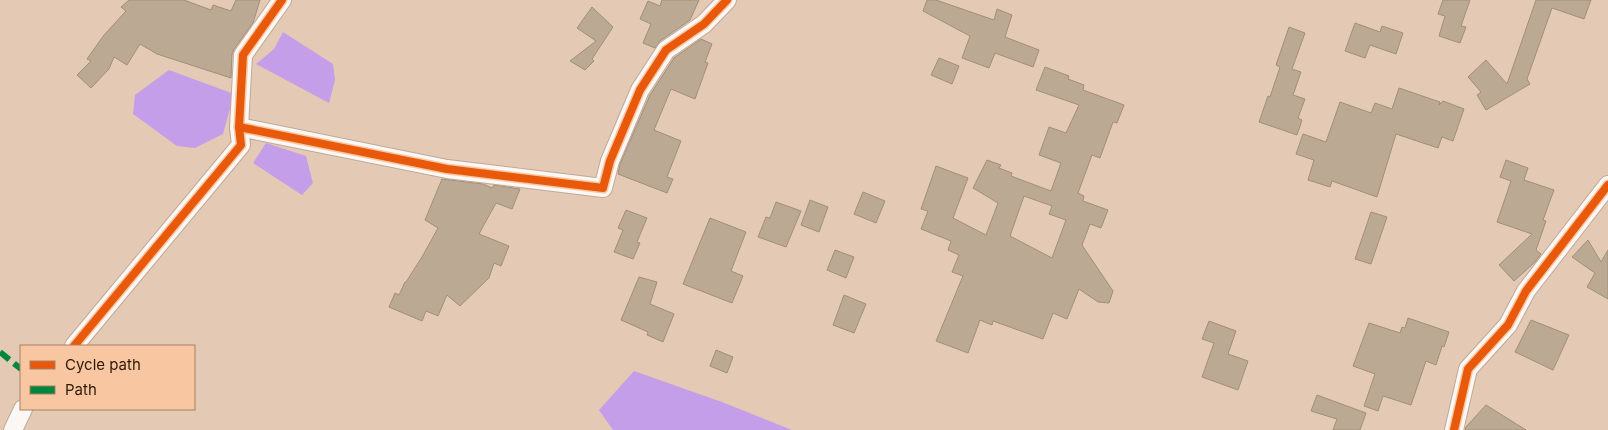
<svg xmlns="http://www.w3.org/2000/svg" width="1608" height="430" font-family="Inter,sans-serif">
  <style>
    .water { fill: #c49ee9 }
    .building { fill: #bca993; stroke: #a18f78; fill-rule: evenodd }
    .lines { fill: none; stroke-linecap: round; stroke-linejoin: round }
    .street-casing { stroke: #bfa996; stroke-width: 20 }
    .street { stroke: #fbf7f4; stroke-width: 18 }
    .quiet { stroke: #00873e; stroke-width: 6; stroke-dasharray: 12 6; stroke-linecap: butt }
    .cycleway-casing { stroke: #f8c7a1; stroke-width: 11 }
    .cycleway { stroke: #e8590c; stroke-width: 8 }
  </style>
  <rect width="100%" height="100%" fill="#e4cab5"/>
  <!-- water -->
  <g class="water">
    <polygon points="283,32 333,64 335,80 329,103 256,64 274,49"/>
    <polygon points="169,70 234,94 223,134 195,148 177,146 133,114 135,95"/>
    <polygon points="266,143 306,156 313,183 302,195 253,163"/>
    <polygon points="634,371 722,402 792,430 613,430 599,410"/>
  </g>
  <!-- building -->
  <g class="building">
    <polygon points="129,0 184,0 211,10 213,5 231,11 236,0 260,0 253,23 234,49 232,54 231,78 157,54 140,44 127,65 114,57 109,69 91,88 77,75 91,61 87,59 104,35 126,11 121,7"/>
    <polygon points="662,0 699,0 690,20 660,41 655,48 643,43 651,24 640,19 648,1 660,6"/>
    <polygon points="927,0 936,0 994,20 997,9 1012,15 1005,37 1039,50 1033,67 995,53 989,68 962,58 970,36 923,11"/>
    <polygon points="1443,0 1470,0 1461,26 1466,27 1460,43 1439,36 1445,16 1438,14"/>
    <polygon points="1536,0 1591,0 1584,19 1552,8 1527,79 1530,84 1486,110 1477,95 1481,92 1468,77 1486,60 1507,84"/>
    <polygon points="592,7 613,27 592,59 594,61 585,70 570,61 596,41 577,28"/>
    <polygon points="1355,23 1380,32 1382,26 1403,33 1396,54 1370,45 1365,58 1345,51"/>
    <polygon points="1289,27 1305,33 1292,69 1301,72 1293,95 1305,99 1298,118 1302,120 1297,135 1259,122 1268,96 1270,97 1280,67 1276,65"/>
    <polygon points="701,39 712,44 705,62 708,63 695,99 671,89 654,130 681,141 667,177 673,179 667,193 618,174 620,164 650,95 674,58"/>
    <polygon points="939,58 959,66 952,84 931,75"/>
    <path d="M 1045,67 L 1069,76 L 1068,79 L 1084,85 L 1083,90 L 1124,105 L 1117,123 L 1113,122 L 1100,158 L 1092,155 L 1078,193 L 1084,196 L 1083,201 L 1108,210 L 1101,228 L 1090,224 L 1082,245 L 1113,291 L 1109,303 L 1098,302 L 1079,289 L 1067,319 L 1053,313 L 1043,339 L 993,321 L 992,325 L 980,320 L 968,353 L 936,341 L 963,276 L 952,272 L 959,255 L 948,250 L 951,241 L 921,229 L 928,211 L 921,209 L 936,166 L 968,178 L 953,218 L 986,235 L 998,203 L 973,188 L 987,160 L 1001,165 L 999,168 L 1012,173 L 1011,176 L 1051,191 L 1061,163 L 1039,155 L 1049,127 L 1066,133 L 1079,105 L 1036,90 ZM 1024,196 L 1052,206 L 1049,214 L 1066,220 L 1052,258 L 1010,236 Z"/>
    <polygon points="1399,88 1440,102 1439,105 1443,101 1464,109 1453,141 1442,137 1438,148 1396,134 1377,197 1332,181 1330,187 1308,180 1314,160 1296,154 1303,134 1326,142 1340,102 1371,113 1375,103 1392,109"/>
    <polygon points="1506,160 1528,168 1524,180 1554,190 1543,220 1546,221 1536,250 1541,254 1535,262 1514,281 1499,265 1532,234 1497,222 1511,181 1500,177"/>
    <polygon points="442,179 483,184 492,188 494,185 520,189 512,209 496,203 479,234 509,246 501,266 494,263 489,278 460,306 447,295 438,316 426,311 422,321 389,307 395,293 399,295 405,282 406,282 422,257 438,228 425,220"/>
    <polygon points="863,192 885,201 876,223 854,214"/>
    <polygon points="810,200 828,207 819,232 801,225"/>
    <polygon points="776,202 801,211 786,247 758,237 766,217 770,218"/>
    <polygon points="626,210 647,218 637,242 640,243 633,259 614,252 623,230 618,228"/>
    <polygon points="1371,212 1387,217 1371,264 1355,259"/>
    <polygon points="710,218 746,232 731,271 743,276 732,303 683,284"/>
    <polygon points="1588,240 1601,262 1608,250 1608,299 1587,287 1595,273 1572,257"/>
    <polygon points="835,250 854,257 846,278 827,270"/>
    <polygon points="639,277 657,282 650,304 674,314 663,342 647,335 648,332 621,320"/>
    <polygon points="844,295 866,304 854,333 833,325"/>
    <polygon points="1408,318 1449,332 1444,347 1442,346 1436,365 1426,361 1411,405 1383,396 1378,411 1364,406 1375,374 1353,366 1369,323 1400,333 1402,327 1405,328"/>
    <polygon points="1531,320 1569,335 1553,370 1515,352"/>
    <polygon points="1209,321 1236,331 1228,354 1248,361 1238,390 1202,377 1214,343 1202,339"/>
    <polygon points="716,350 733,357 727,373 710,366"/>
    <polygon points="1317,395 1366,413 1360,430 1333,430 1337,419 1311,411"/>
    <polygon points="1486,405 1526,430 1465,430 1466,427"/>
  </g>
  <g class="lines">
    <!-- street casing -->
    <g class="street-casing">
      <g id="street">
        <polyline points="239,127 447,169 603,188 610,161 640,90 666,50 704,24 727,0"/>
        <polyline points="74,346 241,145 239,127 243,55 282,0"/>
        <polyline points="13,430 23,409"/>
        <polyline points="1454,430 1468,369 1508,325 1526,291 1608,185"/>
      </g>
    </g>
    <!-- street -->
    <use href="#street" class="street"/>
    <!-- quiet -->
    <polyline class="quiet" points="0,352 21,369"/>
    <!-- cycleway casing -->
    <g class="cycleway-casing">
      <g id="cycleway">
        <polyline points="239,127 447,169 603,188 610,161 640,90 666,50 704,24 727,0"/>
        <polyline points="74,346 241,145 239,127 243,55 282,0"/>
        <polyline points="1454,430 1468,369 1508,325 1526,291 1608,185"/>
      </g>
    </g>
    <!-- cycleway -->
    <use href="#cycleway" class="cycleway"/>
  </g>
  <!-- legend -->
  <rect x="20" y="345" width="175" height="65" fill="#f8c7a1" stroke="#a78163"/>
  <rect x="30" y="361" width="25" height="8" fill="#e8590c" stroke="#a78163"/>
  <text x="65" y="370" font-size="15" fill="#2e1805">Cycle path</text>
  <rect x="30" y="386" width="25" height="8" fill="#00873e" stroke="#a78163"/>
  <text x="65" y="395" font-size="15" fill="#2e1805">Path</text>
</svg>
